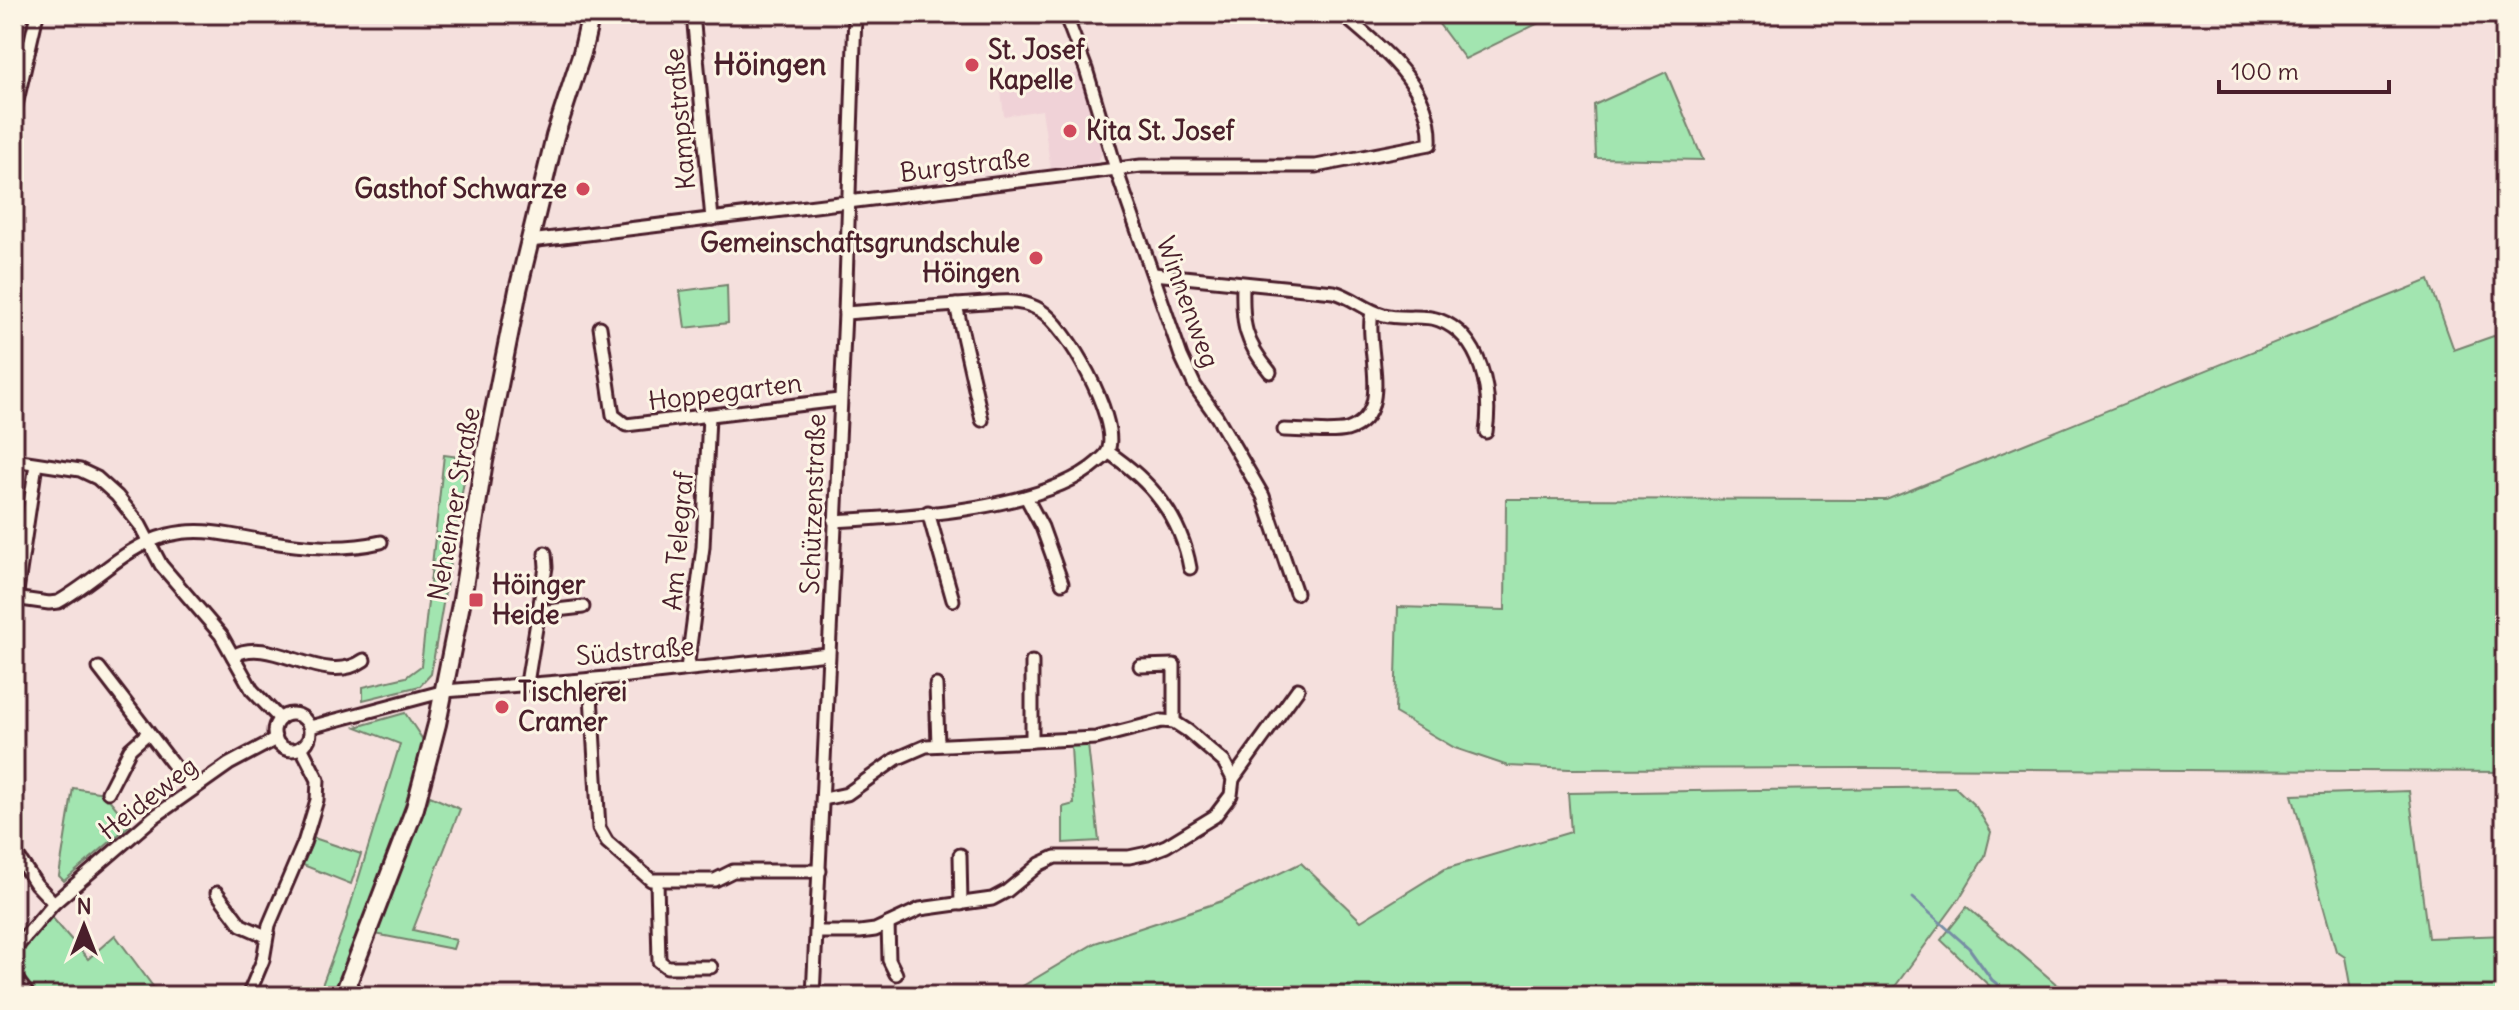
<svg xmlns="http://www.w3.org/2000/svg" width="2519" height="1010" font-family="Delius,sans-serif">
  <style>
    .built { fill: #f0d2d7 }
    .green { fill: #a2e5b0; stroke: #76826e; stroke-width: 2 }
    .lines { fill: none; stroke-linecap: round; stroke-linejoin: round }
    .stream { stroke: #768da4; stroke-width: 3 }
    .street-casing { stroke: #4a1f2b; stroke-width: 17 }
    .secondary-casing { stroke: #4a1f2b; stroke-width: 22 }
    .street { stroke: #fcf5e5; stroke-width: 11 }
    .secondary { stroke: #fcf5e5; stroke-width: 16 }
    .poi-dot { fill: #d1495b; stroke: #fcf5e5; stroke-width: 3 }
    .labels { text-anchor: middle; stroke-width: 6; stroke-linejoin: round; paint-order: stroke }
    .poi-label { font-size: 26px; font-weight: bold; fill: #4a1f2b; stroke: #fcf5e5; text-anchor: start }
    .street-label { font-size: 26px; fill: #4a1f2b; stroke: #fcf5e5 }
    .quarter-label { font-size: 30px; font-weight: bold; fill: #4a1f2b; stroke: #fcf5e5 }
  </style>
  <rect width="100%" height="100%" fill="#f5e0dd"/>
  <filter id="ink" filterUnits="userSpaceOnUse"><feTurbulence type="fractalNoise" baseFrequency=".0125" numOctaves="2"/><feDisplacementMap in="SourceGraphic" scale="16" xChannelSelector="R" yChannelSelector="G"/><feConvolveMatrix kernelMatrix="1 2 1 2 8 2 1 2 1" color-interpolation-filters="sRGB"/></filter>
  <g filter="url(#ink)">
    <!-- built -->
    <polygon class="built" points="1079,73 1102,154 1097,162 1092,164 1051,170 1042,110 1004,116 1001,91"/>
    <!-- green -->
    <g class="green">
      <polygon points="1435,14 1557,14 1465,59 1433,16"/>
      <polygon points="1666,72 1703,160 1596,158 1594,105"/>
      <polygon points="2429,280 2454,350 2505,332 2505,772 1863,768 1569,769 1508,766 1455,748 1395,713 1398,607 1505,610 1506,499 1886,500"/>
      <polygon points="727,285 728,323 685,328 680,291"/>
      <polygon points="444,455 468,458 431,674 420,686 363,700 363,687 406,677 421,666"/>
      <polygon points="405,713 423,740 406,813 337,996 318,996 344,926 400,744 356,727"/>
      <polygon points="1088,745 1099,841 1063,843 1063,807 1074,804 1071,746"/>
      <polygon points="1955,787 1976,807 1991,832 1985,856 1959,899 1888,996 1006,996 1095,943 1222,901 1301,863 1361,921 1445,869 1571,832 1568,793"/>
      <polygon points="73,788 104,793 130,825 64,881 59,876"/>
      <polygon points="2409,791 2428,938 2505,935 2505,996 2352,996 2345,957 2336,951 2292,795"/>
      <polygon points="430,796 460,809 413,930 456,940 453,949 375,934"/>
      <polygon points="314,838 361,854 351,884 303,865"/>
      <polygon points="1967,907 2069,995 2070,996 2000,996 1941,940"/>
      <polygon points="50,915 88,959 115,935 160,996 38,996 14,962"/>
    </g>
    <g class="lines">
      <!-- stream -->
      <polyline class="stream" points="1913,898 1969,948 1992,980 2012,996"/>
      <!-- street casing -->
      <g class="street-casing">
        <g id="street">
          <polyline points="693,14 712,219"/>
          <polyline points="1065,14 1086,69 1116,169 1181,356 1195,386 1217,417 1263,496 1296,593"/>
          <polyline points="1067,19 1098,14"/>
          <polyline points="14,114 37,14"/>
          <path d="M 530,241 L 1141,166 L 1316,166 L 1430,144 C 1433,86 1381,48 1342,14"/>
          <path d="M 1154,274 L 1334,292 C 1353,297 1366,311 1384,315 C 1402,320 1422,314 1439,320 C 1482,336 1492,393 1486,432"/>
          <path d="M 1243,285 C 1242,324 1244,341 1270,372"/>
          <polyline points="956,305 982,420"/>
          <polyline points="600,327 613,415 626,425 839,400"/>
          <path d="M 1284,430 C 1301,430 1332,434 1347,430 C 1396,414 1364,349 1372,312"/>
          <path d="M 1108,452 C 1151,481 1181,517 1190,568"/>
          <polyline points="14,460 80,470 97,478 117,496 140,525 161,565 221,635 252,690 280,719"/>
          <polyline points="1026,497 1042,527 1062,583"/>
          <polyline points="928,512 953,600"/>
          <path d="M 834,521 C 906,517 1044,510 1098,462 C 1103,458 1108,454 1109,448 C 1117,416 1068,327 1040,310 C 1027,302 1014,301 999,302 L 845,313"/>
          <path d="M 14,598 L 49,603 L 58,602 C 96,581 125,546 168,535 C 203,526 231,536 265,541 C 304,547 343,551 381,542"/>
          <polyline points="16,598 36,464"/>
          <polyline points="539,612 583,607"/>
          <path d="M 233,656 C 271,633 323,689 364,660"/>
          <polyline points="1032,662 1032,741"/>
          <polyline points="1140,666 1174,665 1174,722"/>
          <polyline points="99,668 192,789"/>
          <polyline points="687,669 703,547 709,416"/>
          <polyline points="590,679 599,828 607,842 651,880 715,880 733,871 820,871"/>
          <polyline points="527,683 546,567 545,553"/>
          <polyline points="936,685 938,745"/>
          <circle cx="292" cy="732" r="18"/>
          <polyline points="310,727 445,691 619,677 828,654"/>
          <polyline points="1233,779 1298,689"/>
          <polyline points="108,792 130,749 148,733"/>
          <polyline points="14,851 36,884 54,903"/>
          <polyline points="960,855 961,904"/>
          <polyline points="657,881 659,961 667,967 711,967"/>
          <polyline points="217,893 241,925 266,936"/>
          <polyline points="888,924 889,960 896,974"/>
          <polyline points="817,932 860,932 875,930 920,909 992,899 1007,891 1040,864 1055,857 1129,857 1148,853 1166,846 1215,816 1231,795 1233,779 1224,762 1188,731 1174,722 1162,721 1096,738 926,746 896,759 847,794 824,799"/>
          <polyline points="14,950 54,903 154,817 229,764 276,739"/>
          <polyline points="14,976 29,996"/>
          <polyline points="248,996 263,960 269,925 304,843 317,800 318,780 301,747"/>
          <polyline points="813,996 845,313 855,14"/>
        </g>
      </g>
      <!-- secondary casing -->
      <g class="secondary-casing">
        <polyline id="secondary" points="343,996 415,808 437,724 462,599 484,461 518,290 555,136 582,53 591,14"/>
      </g>
      <!-- street -->
      <use href="#street" class="street"/>
      <!-- secondary -->
      <use href="#secondary" class="secondary"/>
    </g>
  </g>
  <!-- markers -->
  <g class="poi-dot">
    <circle cx="972" cy="65" r="8"/>
    <circle cx="1070" cy="131" r="8"/>
    <circle cx="583" cy="189" r="8"/>
    <circle cx="1036" cy="258" r="8"/>
    <rect x="468" y="592" width="16" height="16" rx="4"/>
    <circle cx="502" cy="707" r="8"/>
  </g>
  <g class="labels">
    <!-- poi labels -->
    <g class="poi-label">
      <text x="988" y="59">St. Josef<tspan x="988" dy="30">Kapelle</tspan></text>
      <text x="1086" y="140">Kita St. Josef</text>
      <text x="567" y="198" text-anchor="end">Gasthof Schwarze</text>
      <text x="1020" y="252" text-anchor="end">Gemeinschaftsgrundschule<tspan x="1020" dy="30">Höingen</tspan></text>
      <text x="492" y="594">Höinger<tspan x="492" dy="30">Heide</tspan></text>
      <text x="518" y="701">Tischlerei<tspan x="518" dy="30">Cramer</tspan></text>
    </g>
    <!-- street labels -->
    <g class="street-label">
      <text transform="translate(680 119) rotate(-95)" y="9">Kampstraße</text>
      <text transform="translate(965 165) rotate(-7)" y="9">Burgstraße</text>
      <text transform="translate(1188 302) rotate(70)" y="9">Winnenweg</text>
      <text transform="translate(725 392) rotate(-7)" y="9">Hoppegarten</text>
      <text transform="translate(454 504) rotate(-80)" y="9">Neheimer Straße</text>
      <text transform="translate(813 504) rotate(-88)" y="9">Schützenstraße</text>
      <text transform="translate(678 541) rotate(-85)" y="9">Am Telegraf</text>
      <text transform="translate(635 651) rotate(-5)" y="9">Südstraße</text>
      <text transform="translate(148 798) rotate(-38)" y="9">Heideweg</text>
    </g>
    <!-- quarter labels -->
    <g class="quarter-label">
      <text x="770" y="75">Höingen</text>
    </g>
  </g>
  <!-- margin -->
  <rect width="2519" height="1010" fill="none" stroke="#fcf5e5" stroke-width="48"/>
  <rect x="24" y="24" width="2471" height="962" fill="none" stroke="#4a1f2b" stroke-width="3" filter="url(#ink)"/>
  <!-- north arrow -->
  <g transform="translate(84 926)" stroke="#fcf5e5" stroke-width="6" paint-order="stroke">
  <path d="M0-6L14 30L0 20L-14 30Z" fill="#4a1f2b"/>
  <text y="-12" font-size="22" font-weight="bold" text-anchor="middle" fill="#4a1f2b">N</text>
  </g>
  <!-- scale -->
  <path d="M2219 80v12h170v-12" fill="none" stroke="#4a1f2b" stroke-width="4"/>
  <text x="2231" y="80" font-size="24" fill="#4a1f2b" stroke="#fcf5e5" stroke-width="6" paint-order="stroke">100 m</text>
</svg>
